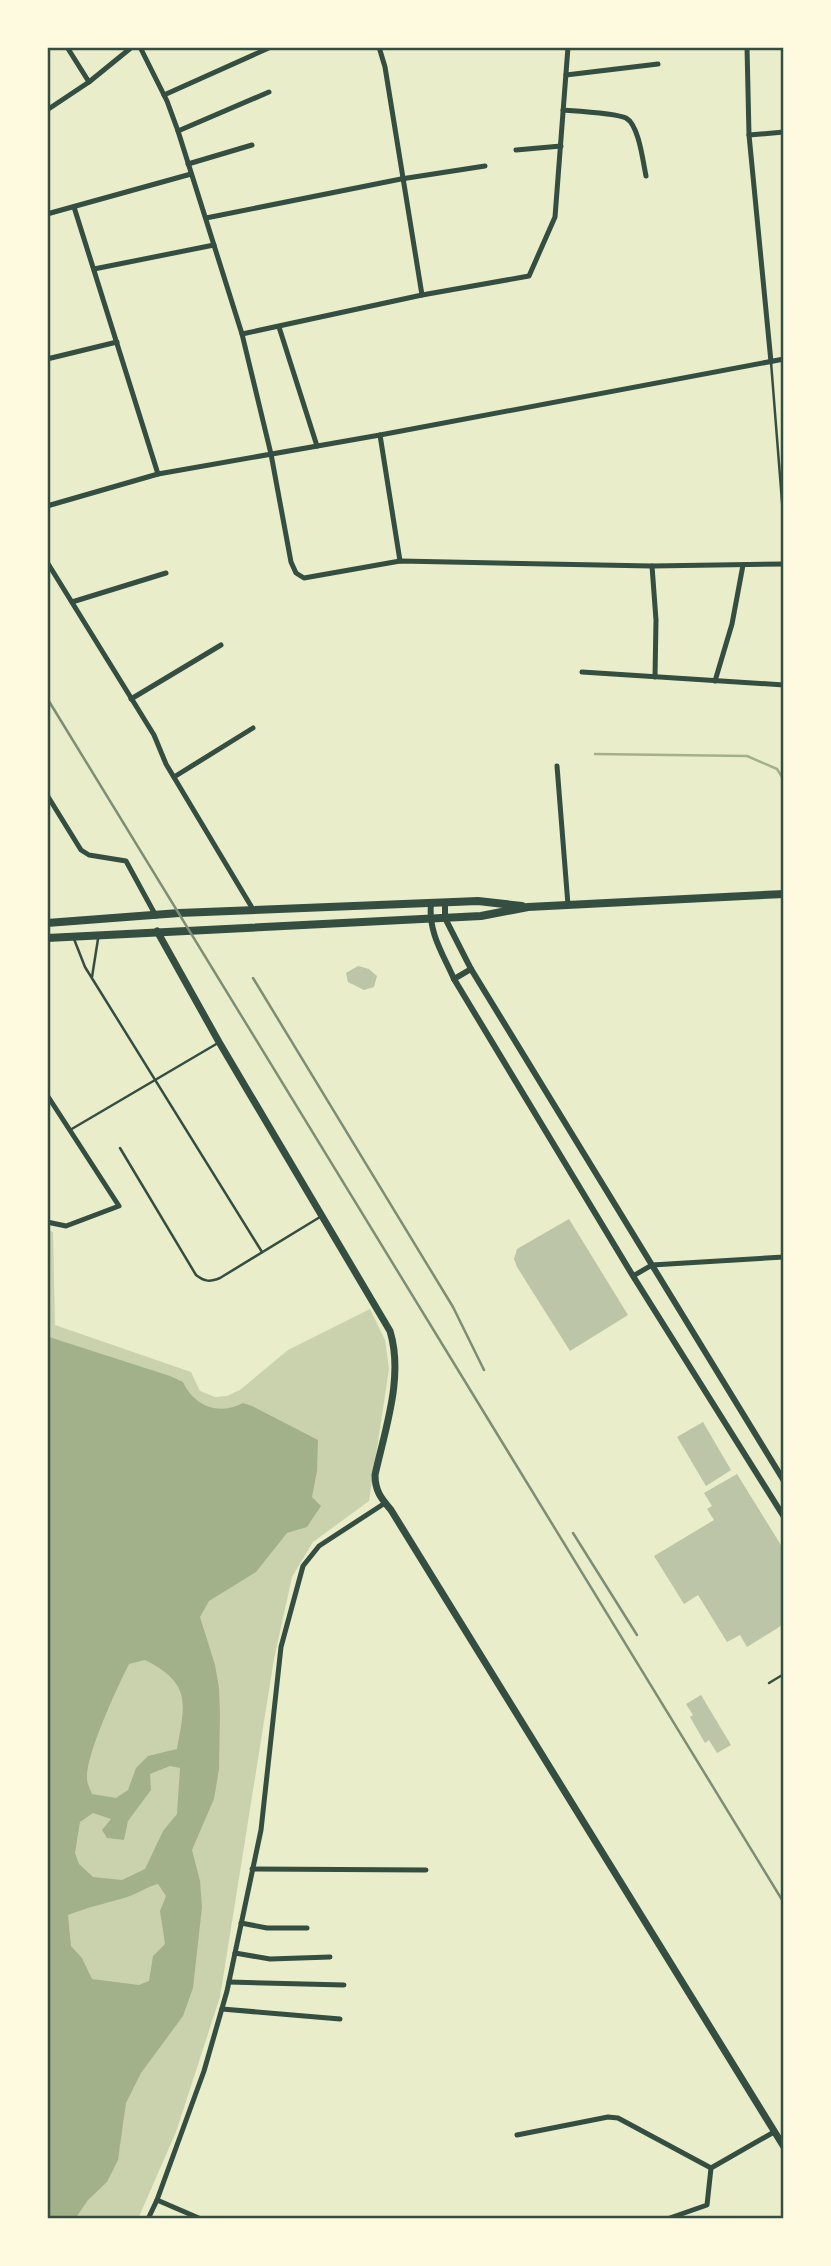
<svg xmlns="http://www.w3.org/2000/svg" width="831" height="2266" font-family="Poppins,sans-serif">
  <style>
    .green { fill: #cad2ad }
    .water { fill: #a3b18a; fill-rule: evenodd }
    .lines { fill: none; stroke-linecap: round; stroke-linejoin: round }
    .stream { stroke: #a3b18a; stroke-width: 2.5 }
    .building { fill: #bcc5a7 }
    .service { stroke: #344e41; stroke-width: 2.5 }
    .minor { stroke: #344e41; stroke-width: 5 }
    .tertiary { stroke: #344e41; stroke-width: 6 }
    .secondary { stroke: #344e41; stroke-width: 7 }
    .primary { stroke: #344e41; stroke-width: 8 }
    .rail { stroke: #7c8e77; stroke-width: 2.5 }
    .neatline { fill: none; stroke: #344e41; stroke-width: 2.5 }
  </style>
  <rect width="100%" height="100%" fill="#e9edc9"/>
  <!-- green -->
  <polygon class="green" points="47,1230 53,1232 55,1325 191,1372 200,1391 215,1397 227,1396 240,1390 288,1350 370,1309 385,1340 389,1369 369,1501 313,1542 292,1577 274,1659 220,1997 176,2132 138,2219 47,2219"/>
  <!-- water -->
  <path class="water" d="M 47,1321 L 49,1337 L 170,1376 L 183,1382 C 194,1406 219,1416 243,1403 L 252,1406 L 318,1440 L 317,1471 L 312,1497 L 321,1506 L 307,1527 L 287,1533 L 256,1572 L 209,1601 L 200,1617 L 215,1665 L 219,1688 L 220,1715 L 219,1769 L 214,1799 L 192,1850 L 200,1881 L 202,1907 L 193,1988 L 183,2016 L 141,2073 L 126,2103 L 118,2160 L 107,2182 L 88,2200 L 75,2219 L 47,2219 ZM 145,1660 C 192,1684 185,1703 177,1749 L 148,1756 L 136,1768 L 128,1790 L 116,1798 L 92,1794 C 90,1789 87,1783 87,1778 C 86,1754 117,1688 129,1664 ZM 170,1766 L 180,1768 L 177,1814 L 163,1831 L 145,1869 L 122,1880 L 93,1877 L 79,1864 L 75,1853 L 80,1822 L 93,1813 L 111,1819 L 102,1830 L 107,1838 L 124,1840 L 128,1821 L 151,1790 L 150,1774 ZM 158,1884 L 166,1896 L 160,1911 L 165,1944 L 153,1956 L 149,1981 L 139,1985 L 92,1979 L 82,1958 L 71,1946 L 68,1915 C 88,1907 108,1903 127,1897 C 139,1893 146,1887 158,1884 Z"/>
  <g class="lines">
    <!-- stream -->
    <polyline class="stream" points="595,754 747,756 777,769 784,780"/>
  </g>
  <!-- building -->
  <g class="building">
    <polygon points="358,966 369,969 377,976 374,987 364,990 348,982 346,973"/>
    <polygon points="569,1219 628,1315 570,1351 517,1267 514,1259 517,1249"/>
    <polygon points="703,1422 731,1470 706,1486 677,1437"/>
    <polygon points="737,1474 784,1550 784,1624 747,1647 740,1635 727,1642 698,1595 684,1604 654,1556 714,1520 707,1509 712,1506 704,1493"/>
    <polygon points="701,1695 731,1745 717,1753 709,1740 705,1743 690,1717 693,1715 686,1704"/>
  </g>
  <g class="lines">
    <!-- service -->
    <g class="service">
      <polyline points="771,362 784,527"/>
      <polyline points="74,939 85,967 262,1252"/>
      <polyline points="92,977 98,939"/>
      <polyline points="70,1130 218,1043"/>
      <path d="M 120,1148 L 196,1275 C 205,1282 210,1282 220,1278 L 320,1217"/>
      <polyline points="769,1683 784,1674"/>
    </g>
    <!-- minor -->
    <g class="minor">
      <polyline points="67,47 89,82"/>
      <polyline points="140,47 167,101 178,131 242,334 271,454 291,562 296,573 304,578 400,561 652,566 784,564"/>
      <polyline points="379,47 385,67 422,295"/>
      <polyline points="747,47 749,135 771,362"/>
      <polyline points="566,75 658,64"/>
      <polyline points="164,95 271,47"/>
      <polyline points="47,110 89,82 132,47"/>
      <path d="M 563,110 C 577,111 616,113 626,118 C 639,125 643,162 646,176"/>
      <polyline points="178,131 269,92"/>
      <polyline points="749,135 784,132"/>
      <polyline points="516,150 561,146"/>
      <polyline points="188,164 252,145"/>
      <polyline points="74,207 158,474"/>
      <polyline points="47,214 191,174"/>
      <polyline points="206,218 401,179 485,166"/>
      <polyline points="94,269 214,245"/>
      <polyline points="279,327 317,446"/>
      <polyline points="242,334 422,295 529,276 555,217 568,47"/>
      <polyline points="47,359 117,342"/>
      <polyline points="380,435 400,561"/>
      <polyline points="47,506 158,474 380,435 784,359"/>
      <polyline points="47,562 154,735 166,764 254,911"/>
      <polyline points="652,566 656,620 655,677"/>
      <polyline points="72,602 166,573"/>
      <polyline points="582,672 784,685"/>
      <polyline points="715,681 732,624 743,565"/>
      <polyline points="131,699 221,645"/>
      <polyline points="557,766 568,905"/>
      <polyline points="174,777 253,728"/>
      <polyline points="47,795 81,850 89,855 126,861 156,916"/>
      <polyline points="47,1095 119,1206 66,1226 47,1222"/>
      <polyline points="633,1276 652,1265 784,1257"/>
      <polyline points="252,1869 426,1870"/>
      <polyline points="241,1923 267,1928 307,1928"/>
      <polyline points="235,1953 270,1959 330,1957"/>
      <polyline points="229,1982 344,1985"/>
      <polyline points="222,2009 340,2019"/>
      <polyline points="517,2135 608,2117 618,2118 711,2168"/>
      <polyline points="157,2200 201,2219"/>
      <polyline points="148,2219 157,2200 204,2071 227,1991 261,1830 281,1647 303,1566 319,1546 385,1503"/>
      <polyline points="667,2219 707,2205 711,2168 774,2132"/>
    </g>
    <!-- tertiary -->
    <g class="tertiary">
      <polyline points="445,903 445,918 471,969 784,1481"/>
      <path d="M 431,904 C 428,932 443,954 454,979 L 633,1276 L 784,1517"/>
      <polyline points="454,979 471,969"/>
    </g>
    <!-- secondary -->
    <path class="secondary" d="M 157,931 L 219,1042 L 390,1331 C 404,1377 385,1429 375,1475 C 375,1491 381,1498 391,1510 L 784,2147"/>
    <!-- primary -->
    <g class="primary">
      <polyline points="47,923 179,913 478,901 522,906"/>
      <polyline points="47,938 481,916 528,907 784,894"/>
    </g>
    <!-- rail -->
    <g class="rail">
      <polyline points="47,698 784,1903"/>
      <polyline points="253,978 453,1307 484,1370"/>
      <polyline points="573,1533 637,1635"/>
    </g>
  </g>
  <!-- border -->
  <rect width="831" height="2266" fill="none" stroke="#fefae0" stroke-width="98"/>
  <rect x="49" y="49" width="733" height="2168" class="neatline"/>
</svg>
